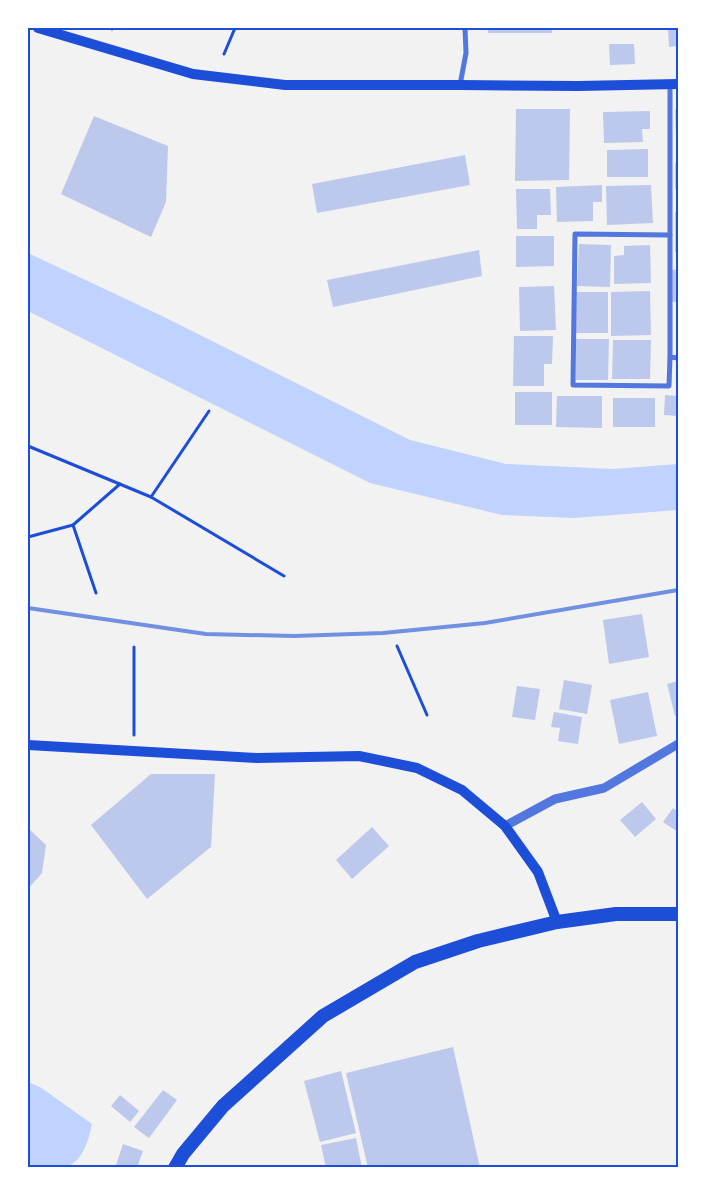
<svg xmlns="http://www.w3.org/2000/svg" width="706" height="1195" font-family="Montserrat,sans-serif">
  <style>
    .water { fill: #bfd3fe }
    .building { fill: #bdc9ec }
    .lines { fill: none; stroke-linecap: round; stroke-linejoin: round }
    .path { stroke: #1d4ed8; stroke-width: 3 }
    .minor { stroke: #5277de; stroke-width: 5 }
    .tertiary { stroke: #5277de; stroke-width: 9 }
    .secondary { stroke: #1d4ed8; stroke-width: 10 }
    .trunk { stroke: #1d4ed8; stroke-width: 14 }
    .rail { stroke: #7290e2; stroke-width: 4 }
    .neatline { fill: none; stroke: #1d4ed8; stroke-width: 2 }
  </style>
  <rect width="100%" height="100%" fill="#f2f2f2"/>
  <!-- water -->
  <g class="water">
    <polygon points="28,253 160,315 410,440 506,464 613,469 678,464 678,510 574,518 502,515 370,483 28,311"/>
    <path d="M 28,1082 L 40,1087 L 92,1124 C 89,1138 83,1162 67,1166 C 59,1168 37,1166 28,1166 Z"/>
  </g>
  <!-- building -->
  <g class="building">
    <polygon points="364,28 414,28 414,29 364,30"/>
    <rect x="488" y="28" width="64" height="5"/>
    <polygon points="668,28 678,28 678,46 669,47"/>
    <polygon points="609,44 634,44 635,64 610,65"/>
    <polygon points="516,109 570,109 569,180 515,181"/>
    <polygon points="675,110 678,110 678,136 676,137"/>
    <polygon points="650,111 650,129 642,129 643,142 604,143 603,112"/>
    <polygon points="94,116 168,146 166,202 151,237 61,194"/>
    <polygon points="648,149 648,177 607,177 607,150"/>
    <polygon points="465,155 470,185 317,213 312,184"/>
    <rect x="675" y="163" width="3" height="26"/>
    <polygon points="602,185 602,202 593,202 593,221 557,222 556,187"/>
    <polygon points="651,185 653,223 607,225 606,186"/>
    <polygon points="516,189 550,189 551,215 537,215 537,229 517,229"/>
    <rect x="675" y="212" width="3" height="40"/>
    <polygon points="516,236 554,236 554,266 516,267"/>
    <polygon points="579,244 611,245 610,287 577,286"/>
    <polygon points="650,245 651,283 614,284 614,256 624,255 624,246"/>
    <polygon points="479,250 482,276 333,307 327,280"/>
    <polygon points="678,269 678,302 672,302 672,270"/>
    <polygon points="554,286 556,330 520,331 519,287"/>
    <polygon points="650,291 651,335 611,336 611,292"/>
    <polygon points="576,292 608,292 608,333 575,333"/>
    <polygon points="677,316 678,316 678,342 676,342"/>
    <polygon points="514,336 553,336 552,364 544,364 544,386 513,386"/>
    <polygon points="576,339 609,339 608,380 576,380"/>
    <polygon points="613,340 651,340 650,379 612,379"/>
    <rect x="515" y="392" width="37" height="33"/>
    <polygon points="665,395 678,396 678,416 664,415"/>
    <polygon points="557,396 602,396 602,428 556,427"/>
    <rect x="613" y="398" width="42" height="29"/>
    <polygon points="642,614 649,657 609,664 603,620"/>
    <polygon points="564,680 592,685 587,714 559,709"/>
    <polygon points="678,681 678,716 675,716 667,684"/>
    <polygon points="517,686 540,689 535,720 512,717"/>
    <polygon points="648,692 657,736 619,744 610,700"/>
    <polygon points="554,712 582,717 578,744 558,741 560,728 551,727"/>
    <polygon points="151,774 215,774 211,847 147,899 91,825"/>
    <polygon points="642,802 656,819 635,837 620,820"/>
    <polygon points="673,808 678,812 678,832 663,822"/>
    <polygon points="372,827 389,846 352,879 336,860"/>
    <polygon points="28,828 46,845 42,873 28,889"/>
    <polygon points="453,1047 480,1168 368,1168 346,1073"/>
    <polygon points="341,1071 356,1133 320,1142 304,1081"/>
    <polygon points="163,1090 177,1100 149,1138 134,1127"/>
    <polygon points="120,1095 139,1111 130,1122 111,1106"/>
    <polygon points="356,1138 362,1168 326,1168 321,1145"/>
    <polygon points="123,1144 143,1151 137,1168 115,1168"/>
  </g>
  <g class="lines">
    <!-- path -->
    <g class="path">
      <polyline points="112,29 113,28"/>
      <polyline points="224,54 235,28"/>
      <polyline points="28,446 151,497 284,576"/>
      <polyline points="151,497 209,411"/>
      <polyline points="73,525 96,593"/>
      <polyline points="28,537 73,525 120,484"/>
      <polyline points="397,646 427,715"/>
      <polyline points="134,735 134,647"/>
    </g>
    <!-- minor -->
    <g class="minor">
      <polyline points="670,84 670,357 678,358"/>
      <polyline points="460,85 466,53 465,28"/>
      <polyline points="670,357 669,386 573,385 575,234 670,235"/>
    </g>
    <!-- tertiary -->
    <polyline class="tertiary" points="505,826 555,799 604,788 678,744"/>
    <!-- secondary -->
    <g class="secondary">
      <polyline points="38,28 193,74 285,85 460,85 578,86 678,84"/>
      <polyline points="28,745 257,758 359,756 417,768 462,790 505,826 538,872 557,922"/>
    </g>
    <!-- trunk -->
    <polyline class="trunk" points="175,1168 183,1154 223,1106 323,1016 415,962 478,941 557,922 616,914 678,914"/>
    <!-- rail -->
    <polyline class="rail" points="28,608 206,634 294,636 383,633 485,623 678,590"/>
  </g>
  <!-- border -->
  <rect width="706" height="1195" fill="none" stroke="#ffffff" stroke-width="58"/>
  <rect x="29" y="29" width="648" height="1137" class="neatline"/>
</svg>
